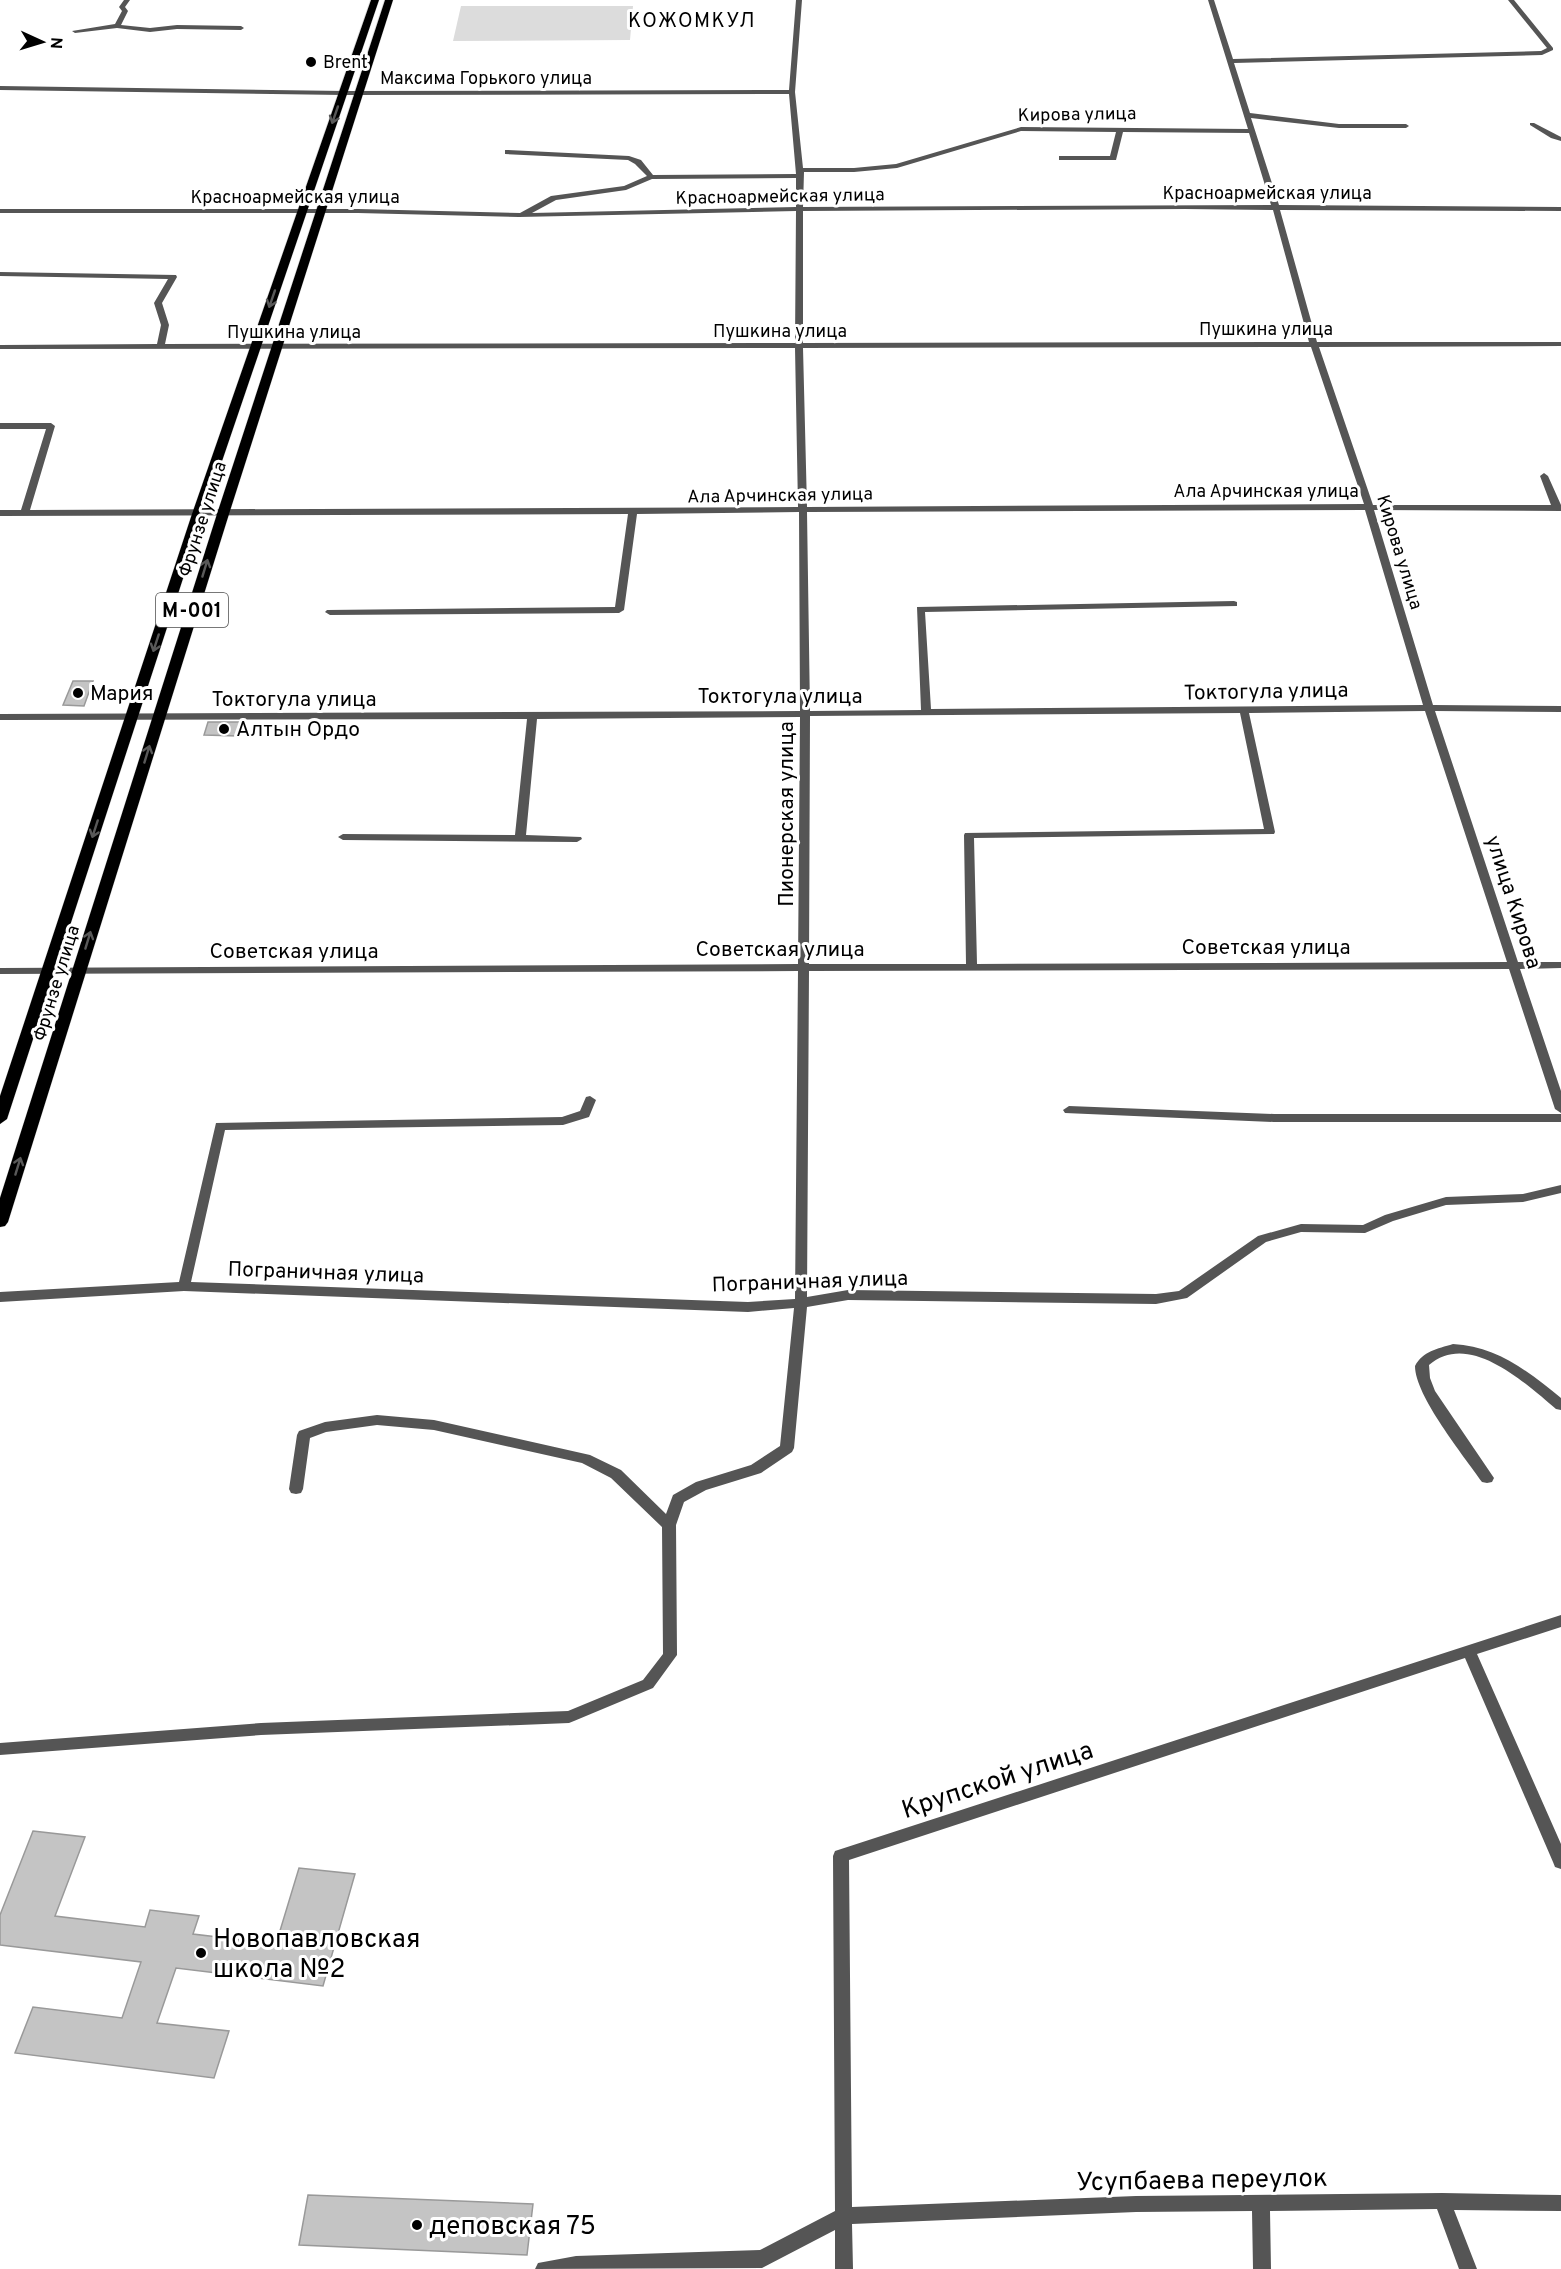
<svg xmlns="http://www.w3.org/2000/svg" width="1561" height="2269" font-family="Overpass,sans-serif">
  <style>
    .green { fill: #dcdcdc }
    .building { fill: #c4c4c4; stroke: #999; stroke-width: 1.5 }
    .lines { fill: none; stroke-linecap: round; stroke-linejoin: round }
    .primary-casing { stroke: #dbdbdb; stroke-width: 1 }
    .street { fill: #555; fill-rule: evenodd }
    .primary { fill: #000; fill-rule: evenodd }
    .oneway { stroke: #595959 }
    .poi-dot { fill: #000; stroke: #fff; stroke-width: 2 }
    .labels { text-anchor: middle; stroke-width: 6; stroke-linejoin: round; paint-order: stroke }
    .far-poi-label { font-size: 18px; fill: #000; stroke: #fff; text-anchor: start }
    .far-street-label { font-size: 18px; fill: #000; stroke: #fff }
    .far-quarter-label { font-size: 20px; letter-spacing: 1.5px; fill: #000; stroke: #fff }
    .shield { fill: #fff; stroke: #4c4c4c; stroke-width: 1.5 }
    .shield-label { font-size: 20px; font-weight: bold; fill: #000 }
    .street-label { font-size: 21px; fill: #000; stroke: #fff }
    .poi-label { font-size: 21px; fill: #000; stroke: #fff; text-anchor: start }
    .near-street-label { font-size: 26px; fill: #000; stroke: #fff }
    .near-poi-label { font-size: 26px; fill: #000; stroke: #fff; text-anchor: start }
  </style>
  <rect width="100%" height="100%" fill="#fff"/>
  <!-- green -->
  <polygon class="green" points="461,6 633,6 630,40 453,41"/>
  <!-- building -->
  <g class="building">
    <polygon points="73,681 93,681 84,706 63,705"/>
    <polygon points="208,722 243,722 238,736 204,735"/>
    <polygon points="33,1831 85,1837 55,1916 145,1927 150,1910 199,1916 193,1934 276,1944 299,1868 355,1874 323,1986 176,1968 157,2023 229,2031 214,2078 15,2053 33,2007 122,2018 141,1962 0,1945 0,1915"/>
    <polygon points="308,2195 533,2204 527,2255 299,2245"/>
  </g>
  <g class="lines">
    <!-- primary casing -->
    <g class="primary-casing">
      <g id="primary">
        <polygon points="371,0 379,0 204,514 7,1119 0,1124 0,1096 192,514"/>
        <polygon points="385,0 393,0 229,514 8,1222 5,1226 0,1227 0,1198 217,514"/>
      </g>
    </g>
    <!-- street -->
    <g class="street">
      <polygon points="124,0 130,0 125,7 128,11 121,25 150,28 177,25 241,26 244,28 241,30 177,29 150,32 117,28 75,33 72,31 115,24 122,11 119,7"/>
      <path d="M 796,0 L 802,0 L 795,92 L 803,168 L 854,168 L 896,164 L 1021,127 L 1248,129 L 1208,0 L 1214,0 L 1233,59 L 1541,51 L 1547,48 L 1508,0 L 1514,0 L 1553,48 L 1553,50 L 1542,55 L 1234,63 L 1250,113 L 1339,124 L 1406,124 L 1409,126 L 1406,128 L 1339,128 L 1251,118 L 1279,205 L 1561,207 L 1561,211 L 1280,210 L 1317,342 L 1561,342 L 1561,346 L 1319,347 L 1373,505 L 1551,505 L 1540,476 L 1544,473 L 1548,476 L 1561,505 L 1561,511 L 1374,510 L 1433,705 L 1561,706 L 1561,712 L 1435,711 L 1518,962 L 1561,962 L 1561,968 L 1520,969 L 1561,1091 L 1561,1113 L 1555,1109 L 1509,969 L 809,971 L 807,1297 L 848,1290 L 1156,1294 L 1179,1291 L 1258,1236 L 1301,1224 L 1363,1225 L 1385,1215 L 1446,1197 L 1523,1194 L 1561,1185 L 1561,1193 L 1523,1202 L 1446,1205 L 1393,1221 L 1365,1233 L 1301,1232 L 1266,1242 L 1187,1298 L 1156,1304 L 848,1300 L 807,1307 L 794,1448 L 792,1452 L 761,1473 L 706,1490 L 684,1502 L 676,1525 L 677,1655 L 653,1688 L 574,1721 L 569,1723 L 261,1735 L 0,1755 L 0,1743 L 261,1723 L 568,1711 L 643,1680 L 663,1654 L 662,1527 L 611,1478 L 582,1463 L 434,1430 L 377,1425 L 326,1432 L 310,1438 L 303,1489 L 301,1493 L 296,1494 L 291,1493 L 289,1489 L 297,1435 L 299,1431 L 325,1422 L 377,1415 L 434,1420 L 590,1455 L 621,1470 L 666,1514 L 673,1495 L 696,1482 L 751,1465 L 780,1446 L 794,1308 L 748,1312 L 184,1291 L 0,1302 L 0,1292 L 179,1282 L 216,1123 L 562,1117 L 580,1111 L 586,1097 L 590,1096 L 596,1100 L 589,1117 L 563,1125 L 225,1130 L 191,1282 L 748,1302 L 795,1299 L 798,971 L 0,974 L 0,968 L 798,964 L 800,717 L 537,719 L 526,835 L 581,837 L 582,839 L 577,842 L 343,840 L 338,837 L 343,834 L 515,835 L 527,719 L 0,720 L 0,714 L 800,711 L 799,512 L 637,514 L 624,610 L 619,613 L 330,615 L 325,612 L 327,610 L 615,607 L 628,514 L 0,516 L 0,510 L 21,510 L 46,429 L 0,429 L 0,423 L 51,423 L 55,426 L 30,510 L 798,507 L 795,348 L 0,349 L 0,345 L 157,344 L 161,325 L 154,303 L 168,279 L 0,276 L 0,272 L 176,275 L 177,277 L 162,303 L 169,325 L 165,344 L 795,343 L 796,211 L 519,217 L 358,213 L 0,213 L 0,209 L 358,209 L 520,213 L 551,196 L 624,186 L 647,176 L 635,164 L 628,160 L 505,154 L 505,150 L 508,150 L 629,156 L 641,160 L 653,175 L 796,174 L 789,94 L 343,95 L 0,90 L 0,86 L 343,91 L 789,90 ZM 1021,131 L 1116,132 L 1110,156 L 1059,156 L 1059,160 L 1116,160 L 1123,132 L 1249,133 L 1271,205 L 803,207 L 804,172 L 854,172 L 897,168 ZM 796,178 L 796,207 L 532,213 L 556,200 L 626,190 L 652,179 ZM 1185,209 L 1273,210 L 1309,342 L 803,343 L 803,211 ZM 1311,347 L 1364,504 L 807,507 L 803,348 ZM 1365,510 L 1423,705 L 931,709 L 925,612 L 1237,606 L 1237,602 L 1234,601 L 917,607 L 921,710 L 810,711 L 807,512 ZM 1425,711 L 1507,962 L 977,964 L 974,838 L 1274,834 L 1275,832 L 1249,713 ZM 1240,713 L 1264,829 L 965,833 L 964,835 L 966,964 L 809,964 L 810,716 Z"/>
      <polygon points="1530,123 1534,123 1561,137 1561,141 1551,138 1530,125"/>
      <polygon points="1069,1106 1274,1114 1561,1114 1561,1122 1274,1122 1065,1113 1063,1110"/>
      <path d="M 1453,1344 C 1496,1346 1528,1371 1561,1398 L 1561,1410 L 1556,1409 C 1525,1383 1469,1330 1429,1365 L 1430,1378 L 1435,1391 L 1494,1478 L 1492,1482 L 1487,1483 L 1482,1482 C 1464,1456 1415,1396 1415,1366 C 1423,1351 1437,1349 1453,1344 Z"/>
      <polygon points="1561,1615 1561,1627 1477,1654 1561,1844 1561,1869 1555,1867 1553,1862 1465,1658 849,1860 852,2207 1136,2196 1442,2193 1561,2195 1561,2211 1454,2210 1477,2269 1459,2269 1437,2209 1270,2211 1271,2269 1253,2269 1252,2211 1136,2212 852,2224 853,2269 835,2269 835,2230 762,2268 535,2269 538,2263 576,2256 760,2250 835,2211 833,1856 835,1851"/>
    </g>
    <!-- primary -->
    <use href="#primary" class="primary"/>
  </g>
  <!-- one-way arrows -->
  <defs><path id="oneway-shaft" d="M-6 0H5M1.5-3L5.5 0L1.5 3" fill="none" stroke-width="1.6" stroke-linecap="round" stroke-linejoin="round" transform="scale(1.5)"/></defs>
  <g class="oneway">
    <use href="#oneway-shaft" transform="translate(335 115) rotate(109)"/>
    <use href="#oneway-shaft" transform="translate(272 299) rotate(109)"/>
    <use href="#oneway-shaft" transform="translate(205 568) rotate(-73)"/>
    <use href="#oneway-shaft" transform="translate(156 643) rotate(108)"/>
    <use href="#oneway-shaft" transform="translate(147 754) rotate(-73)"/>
    <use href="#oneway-shaft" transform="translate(95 829) rotate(108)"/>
    <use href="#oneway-shaft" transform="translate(88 940) rotate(-73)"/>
    <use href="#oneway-shaft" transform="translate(18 1166) rotate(-73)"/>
  </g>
  <!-- markers -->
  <g class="poi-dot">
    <circle cx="311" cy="62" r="6"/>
    <circle cx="78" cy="693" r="6"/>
    <circle cx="224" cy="729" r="6"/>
    <circle cx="201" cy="1953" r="6"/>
    <circle cx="417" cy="2225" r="6"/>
  </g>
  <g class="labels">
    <!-- far-poi labels -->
    <g class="far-poi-label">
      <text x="323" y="68">Brent</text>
    </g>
    <!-- far-street labels -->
    <g class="far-street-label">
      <text x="486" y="84">Максима Горького улица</text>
      <text transform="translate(1077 114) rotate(-1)" y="6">Кирова улица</text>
      <text x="1267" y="199">Красноармейская улица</text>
      <text transform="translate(780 196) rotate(-1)" y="6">Красноармейская улица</text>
      <text x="295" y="203">Красноармейская улица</text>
      <text x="1266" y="335">Пушкина улица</text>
      <text x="780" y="337">Пушкина улица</text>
      <text x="294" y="338">Пушкина улица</text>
      <text x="1266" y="497">Ала Арчинская улица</text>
      <text transform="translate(780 495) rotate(-1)" y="6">Ала Арчинская улица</text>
      <text transform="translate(202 519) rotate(-72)" y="6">Фрунзе улица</text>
      <text transform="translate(1400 552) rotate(73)" y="6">Кирова улица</text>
      <text transform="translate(56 983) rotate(-73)" y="6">Фрунзе улица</text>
    </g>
    <!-- far-quarter labels -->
    <g class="far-quarter-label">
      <text x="692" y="27">КОЖОМКУЛ</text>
    </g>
    <!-- shield labels -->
    <rect class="shield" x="156" y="593" width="72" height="34" rx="4.5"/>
    <g class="shield-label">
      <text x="192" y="617">M-001</text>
    </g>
    <!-- street labels -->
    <g class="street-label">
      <text transform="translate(1266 691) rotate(-1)" y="7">Токтогула улица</text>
      <text x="780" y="703">Токтогула улица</text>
      <text x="294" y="706">Токтогула улица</text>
      <text transform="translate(786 814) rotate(-90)" y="7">Пионерская улица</text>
      <text transform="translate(1514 902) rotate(72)" y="7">улица Кирова</text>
      <text x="1266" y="954">Советская улица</text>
      <text x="780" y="956">Советская улица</text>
      <text x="294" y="958">Советская улица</text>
      <text transform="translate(326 1272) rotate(2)" y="7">Пограничная улица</text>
      <text transform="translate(810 1281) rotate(-2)" y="7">Пограничная улица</text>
    </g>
    <!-- poi labels -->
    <g class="poi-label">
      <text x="90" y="700">Мария</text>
      <text x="236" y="736">Алтын Ордо</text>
    </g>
    <!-- near-street labels -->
    <g class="near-street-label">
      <text transform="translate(997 1779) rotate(-18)" y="9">Крупской улица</text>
      <text transform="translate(1202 2179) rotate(-1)" y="9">Усупбаева переулок</text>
    </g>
    <!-- near-poi labels -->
    <g class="near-poi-label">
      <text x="213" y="1947">Новопавловская<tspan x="213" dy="30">школа №2</tspan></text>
      <text x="429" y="2234">деповская 75</text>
    </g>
  </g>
  <!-- north arrow -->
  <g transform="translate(42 42) rotate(94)" stroke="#ffffff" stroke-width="4.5" paint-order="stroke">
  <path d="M0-4.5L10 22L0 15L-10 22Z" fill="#000000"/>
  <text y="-9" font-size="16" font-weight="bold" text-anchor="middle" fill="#000000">N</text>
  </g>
</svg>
